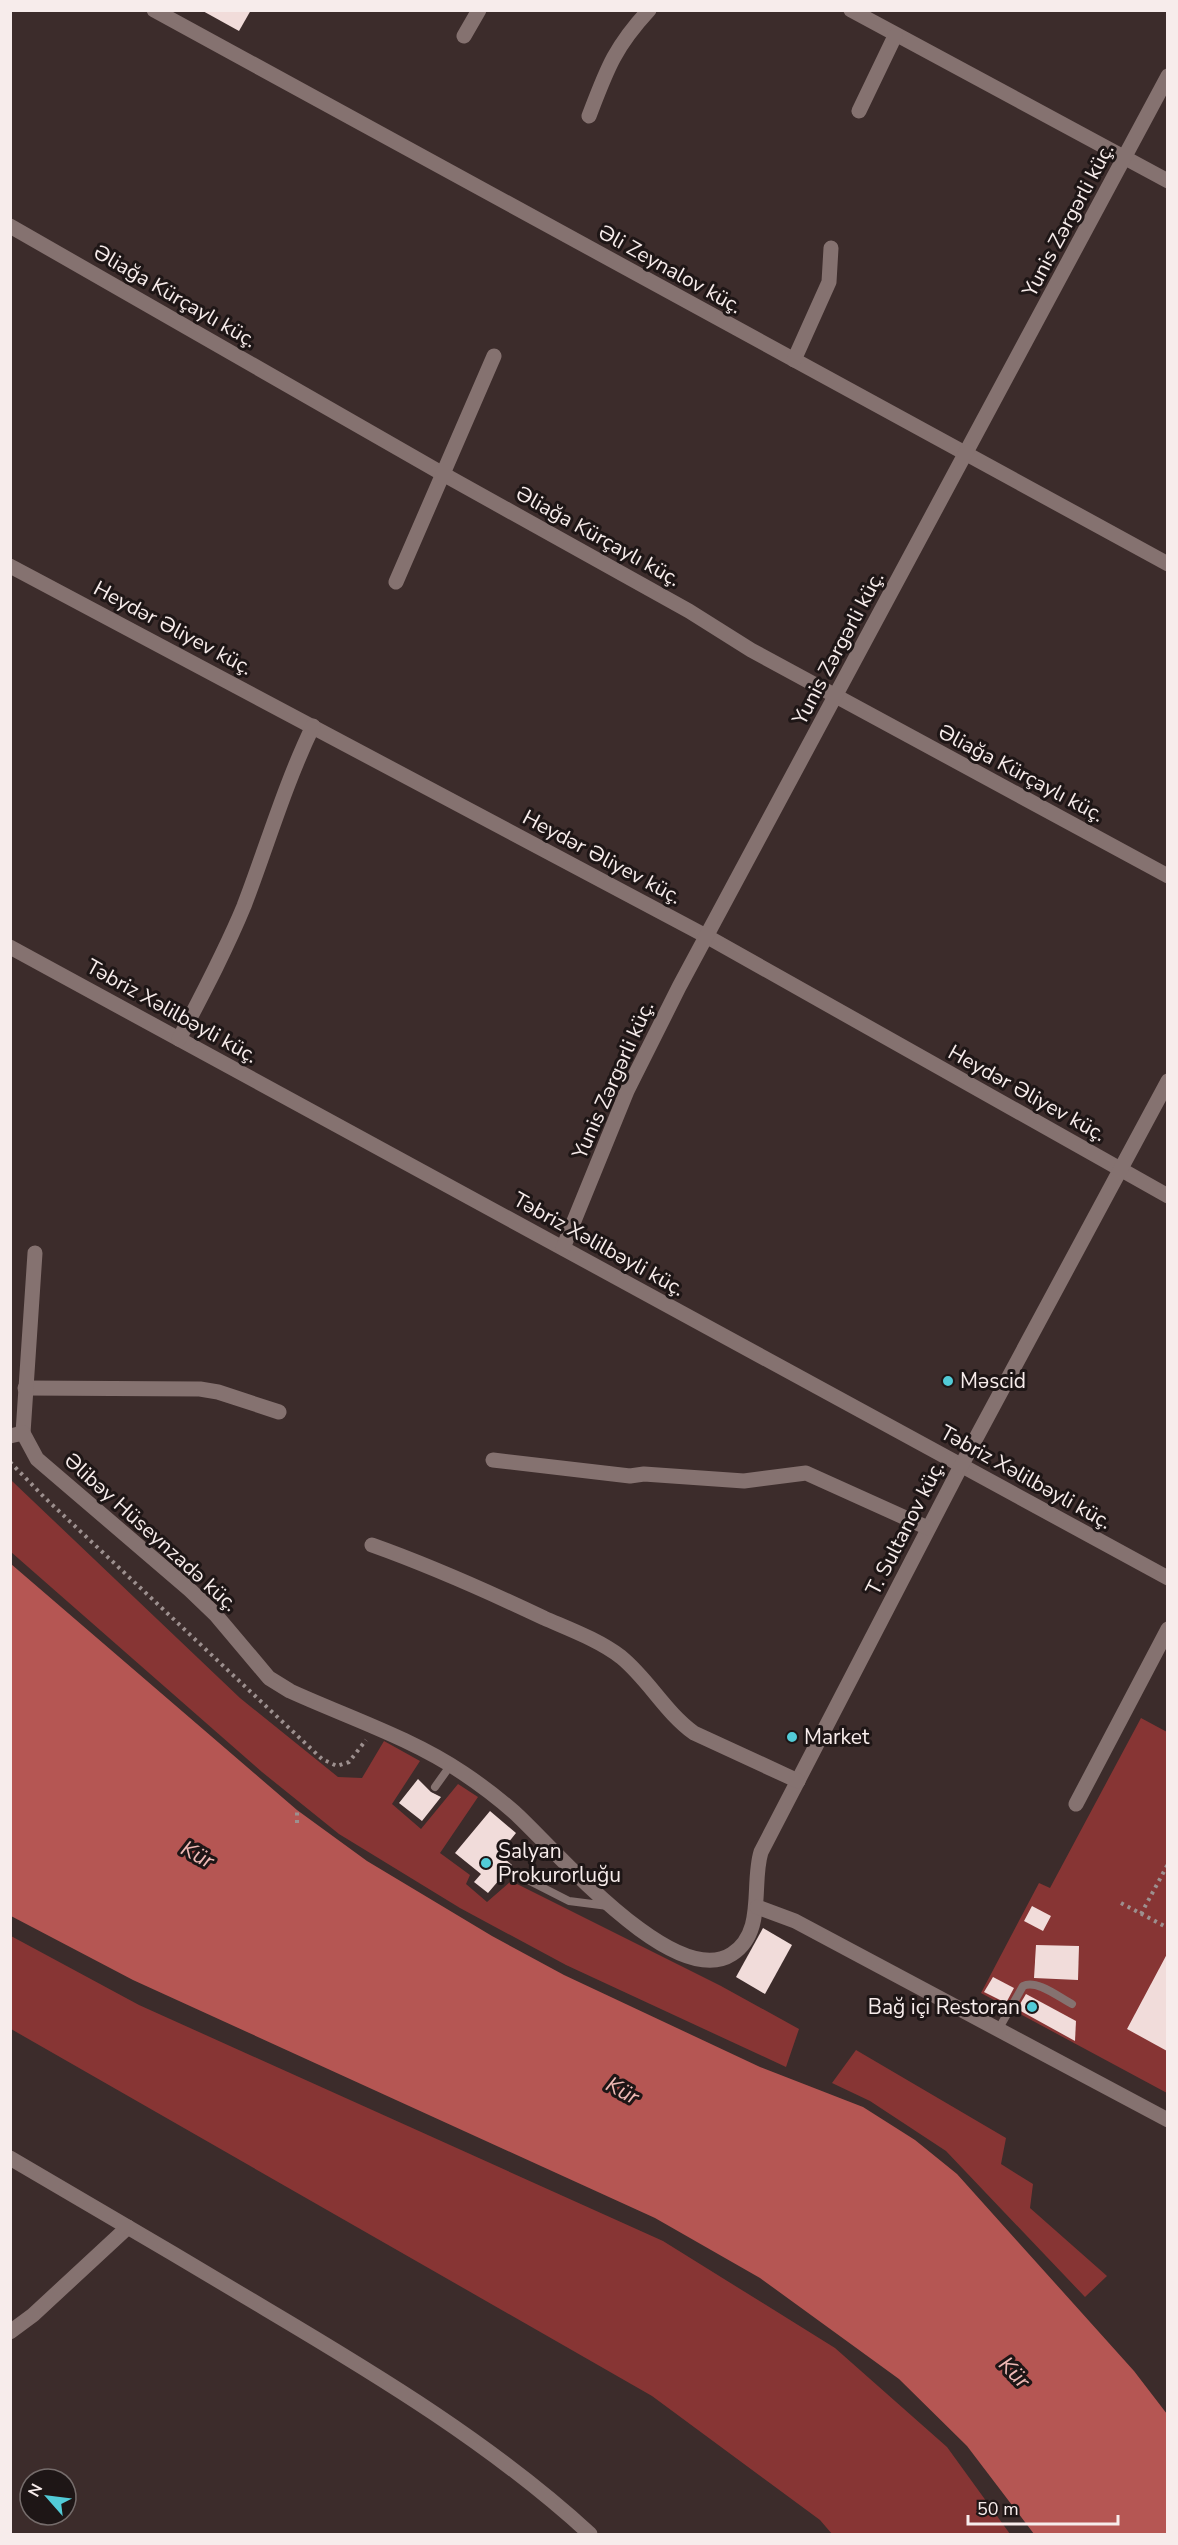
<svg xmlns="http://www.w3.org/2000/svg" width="1178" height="2545" font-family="'Nunito Sans',sans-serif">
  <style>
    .green { fill: #873534 }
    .water { fill: #b55653 }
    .building { fill: #f1dcda }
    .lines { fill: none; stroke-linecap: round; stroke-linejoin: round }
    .path { stroke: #9d908f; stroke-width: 4; stroke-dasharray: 3 4.5; stroke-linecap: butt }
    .service { stroke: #857270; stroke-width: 8 }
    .minor { stroke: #857270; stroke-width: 15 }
    .tertiary { stroke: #857270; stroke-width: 15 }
    .poi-dot { fill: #52cbd7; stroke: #1e1616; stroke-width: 2 }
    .labels { text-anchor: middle; stroke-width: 6; stroke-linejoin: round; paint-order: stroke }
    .street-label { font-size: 21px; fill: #f7eceb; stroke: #1e1616 }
    .poi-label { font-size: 21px; fill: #f7eceb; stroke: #1e1616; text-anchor: start }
    .water-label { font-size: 22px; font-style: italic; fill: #efbab6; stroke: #1e1616 }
  </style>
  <rect width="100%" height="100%" fill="#3c2c2b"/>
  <!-- green -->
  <g class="green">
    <polygon points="12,1481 240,1698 338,1777 362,1778 384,1741 420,1761 392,1804 421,1829 458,1784 478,1797 440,1853 470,1875 466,1884 487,1902 511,1881 721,1986 799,2029 786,2067 566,1965 460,1908 339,1834 262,1772 11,1552"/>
    <polygon points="1141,1718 1167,1732 1167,2093 981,1993 1039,1883 1050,1888"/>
    <polygon points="11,1936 139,2005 663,2241 835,2348 947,2447 1010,2534 832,2534 820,2520 652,2396 11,2029"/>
    <polygon points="856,2050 1006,2138 1001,2164 1033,2184 1030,2208 1107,2276 1085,2297 946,2151 870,2101 832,2083"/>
  </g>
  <!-- water -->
  <polygon class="water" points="11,1564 297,1810 367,1861 492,1936 564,1975 760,2067 863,2107 915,2140 957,2174 1134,2371 1167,2414 1167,2534 1034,2534 967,2446 899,2379 760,2278 655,2218 133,1980 11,1916"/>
  <!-- building -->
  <g class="building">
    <polygon points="201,10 251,10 239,31"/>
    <polygon points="418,1779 431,1792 441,1797 422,1821 399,1803"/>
    <polygon points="490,1811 516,1833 499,1854 512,1865 488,1893 474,1882 481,1874 455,1853"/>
    <polygon points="1032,1906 1051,1916 1043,1931 1024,1921"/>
    <polygon points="763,1928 792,1945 765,1994 736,1977"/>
    <polygon points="1036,1945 1079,1946 1078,1980 1034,1978"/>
    <polygon points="1167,1954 1167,2051 1127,2029"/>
    <polygon points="993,1977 1014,1988 1006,2003 984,1992"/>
    <polygon points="1026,1994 1076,2021 1075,2041 1017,2009"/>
  </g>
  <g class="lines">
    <!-- path -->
    <g class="path">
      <polyline points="10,1462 44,1497 322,1759 337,1766 349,1762 366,1740"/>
      <polyline points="297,1823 297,1810"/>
      <polyline points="1121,1903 1168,1928"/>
      <polyline points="1141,1914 1168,1864"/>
    </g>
    <!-- service -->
    <g class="service">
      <polyline points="435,1787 450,1766"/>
      <polyline points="516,1874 569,1901 608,1906"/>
      <path d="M 998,2030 L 1023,1986 C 1037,1979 1060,1998 1072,2004"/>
    </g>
    <!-- minor -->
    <g class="minor">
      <polyline points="154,10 1168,564"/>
      <polyline points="851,10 1168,181"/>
      <polyline points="464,36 479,10"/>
      <polyline points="859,111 895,36"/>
      <path d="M 589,116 C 607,69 614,48 649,10"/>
      <polyline points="10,226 443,474 689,611 751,650 1168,876"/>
      <polyline points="794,360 829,282 831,248"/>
      <polyline points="10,566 706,936 1168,1196"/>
      <polyline points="396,582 494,356"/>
      <polyline points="10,947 1168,1578"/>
      <path d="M 179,1039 C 202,995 225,952 244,906 C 267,846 285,784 313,726"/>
      <polyline points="563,1248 627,1091 679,987 1168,76"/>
      <polyline points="25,1388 200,1389 218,1392 279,1412"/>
      <polyline points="23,1433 35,1253"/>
      <path d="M 10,1436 L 23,1433 L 37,1459 L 190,1590 L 215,1614 L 269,1678 L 290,1691 C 347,1717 411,1738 463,1773 C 481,1785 498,1798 514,1812 C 554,1848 674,1992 732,1954 C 766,1932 751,1884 761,1852 L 961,1466 L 1168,1081"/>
      <polyline points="493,1460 630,1476 644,1474 744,1481 806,1473 928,1528"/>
      <path d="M 372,1545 C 431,1566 487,1591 544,1618 C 569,1629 599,1640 621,1657 C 649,1680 665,1712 694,1733 L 798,1781"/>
      <polyline points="1076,1804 1168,1629"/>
      <polyline points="757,1907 795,1921 1168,2120"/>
      <polyline points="10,2332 33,2315 128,2227"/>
    </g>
    <!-- tertiary -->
    <path class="tertiary" d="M 10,2158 C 96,2208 181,2258 266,2309 C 379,2376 493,2445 590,2534"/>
  </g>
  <!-- markers -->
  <g class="poi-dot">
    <circle cx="948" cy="1381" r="6"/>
    <circle cx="792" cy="1737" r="6"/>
    <circle cx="486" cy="1863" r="6"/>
    <circle cx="1032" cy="2007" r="6"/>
  </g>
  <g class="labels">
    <!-- street labels -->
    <g class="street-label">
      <text transform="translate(1068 220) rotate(-62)" y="7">Yunis Zərgərli küç.</text>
      <text transform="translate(670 269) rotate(29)" y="7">Əli Zeynalov küç.</text>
      <text transform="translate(175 296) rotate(30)" y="7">Əliağa Kürçaylı küç.</text>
      <text transform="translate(598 536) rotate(29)" y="7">Əliağa Kürçaylı küç.</text>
      <text transform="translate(173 628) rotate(28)" y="7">Heydər Əliyev küç.</text>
      <text transform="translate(838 648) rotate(-62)" y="7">Yunis Zərgərli küç.</text>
      <text transform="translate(1021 773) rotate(28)" y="7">Əliağa Kürçaylı küç.</text>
      <text transform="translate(602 857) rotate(28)" y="7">Heydər Əliyev küç.</text>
      <text transform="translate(172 1011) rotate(29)" y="7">Təbriz Xəlilbəyli küç.</text>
      <text transform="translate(613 1080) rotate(-66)" y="7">Yunis Zərgərli küç.</text>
      <text transform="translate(1027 1093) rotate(29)" y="7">Heydər Əliyev küç.</text>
      <text transform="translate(599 1244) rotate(29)" y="7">Təbriz Xəlilbəyli küç.</text>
      <text transform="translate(1026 1477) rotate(29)" y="7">Təbriz Xəlilbəyli küç.</text>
      <text transform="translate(905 1528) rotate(-63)" y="7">T. Sultanov küç.</text>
      <text transform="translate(151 1532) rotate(42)" y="7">Əlibəy Hüseynzadə küç.</text>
    </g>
    <!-- poi labels -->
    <g class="poi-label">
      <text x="960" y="1388">Məscid</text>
      <text x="804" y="1744">Market</text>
      <text x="498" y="1858">Salyan<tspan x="498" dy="24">Prokurorluğu</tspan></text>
      <text x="1020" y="2014" text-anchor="end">Bağ içi Restoran</text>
    </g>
    <!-- water labels -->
    <g class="water-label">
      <text transform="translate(198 1854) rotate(29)" y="8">Kür</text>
      <text transform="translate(623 2090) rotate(29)" y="8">Kür</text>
      <text transform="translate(1015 2372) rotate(46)" y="8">Kür</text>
    </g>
  </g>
  <!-- border -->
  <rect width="1178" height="2545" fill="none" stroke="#f7eceb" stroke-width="24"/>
  <!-- north arrow -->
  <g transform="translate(48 2497) rotate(298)"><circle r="28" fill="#1e1616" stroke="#756c6b" stroke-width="1.5"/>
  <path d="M0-4.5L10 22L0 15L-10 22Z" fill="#52cbd7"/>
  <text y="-9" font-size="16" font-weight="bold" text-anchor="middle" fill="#f7eceb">N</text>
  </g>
  <!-- scale -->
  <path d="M968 2515v9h150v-9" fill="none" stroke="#f7eceb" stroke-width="3"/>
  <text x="977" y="2515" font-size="18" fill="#f7eceb" stroke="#1e1616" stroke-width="4.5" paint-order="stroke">50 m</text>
</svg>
